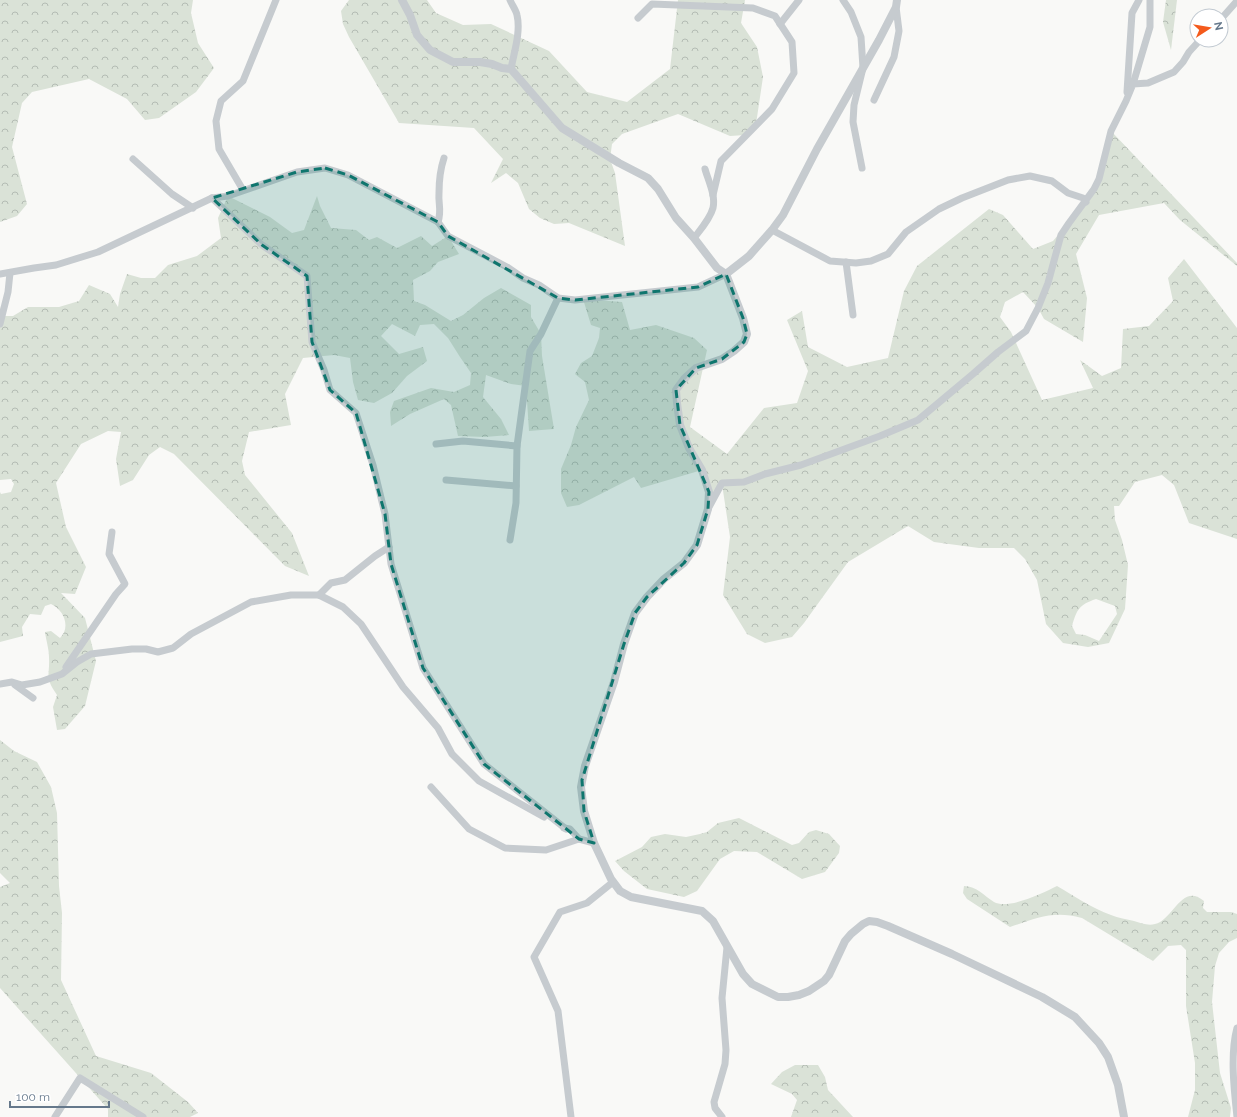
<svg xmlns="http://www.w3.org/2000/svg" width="1237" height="1117" font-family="Raleway,sans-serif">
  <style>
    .forest { fill: url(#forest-crowns); fill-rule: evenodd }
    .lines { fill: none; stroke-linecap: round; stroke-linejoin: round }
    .minor { stroke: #c6cbcf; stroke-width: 7 }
    .tertiary { stroke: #c6cbcf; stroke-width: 8 }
    .marked { fill: #0f766e; fill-opacity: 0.2; stroke: #0f766e; stroke-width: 3; stroke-dasharray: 8 5; stroke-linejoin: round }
  </style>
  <defs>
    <pattern id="forest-crowns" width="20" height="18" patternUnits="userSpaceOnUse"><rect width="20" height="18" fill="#dae2d7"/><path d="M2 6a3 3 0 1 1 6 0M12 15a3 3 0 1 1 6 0" fill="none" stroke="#b4bcb4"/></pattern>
  </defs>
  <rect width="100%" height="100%" fill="#f9f9f7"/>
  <!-- forest -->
  <g class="forest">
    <polygon points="0,0 193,0 191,13 198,43 214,68 196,92 159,118 145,120 127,99 89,79 32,92 22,103 12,147 27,204 17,216 0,222"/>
    <polygon points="349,0 427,0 436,13 463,25 491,24 549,51 587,92 627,102 670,69 678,0 745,0 741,23 757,47 763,77 756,124 745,135 730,136 678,114 622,134 612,144 610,159 615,173 625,246 569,223 554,224 540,218 529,209 518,183 506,173 491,183 503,159 474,128 399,123 349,37 343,24 341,11"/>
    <polygon points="1166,0 1177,0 1171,50 1163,22"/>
    <path d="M 1111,131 L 1237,263 L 1237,266 L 1180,220 L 1164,203 L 1099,215 L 1076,254 L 1087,298 L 1083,342 L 1044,319 L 1038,308 L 1023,292 L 1005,302 L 1000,317 L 1011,332 L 1042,400 L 1093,388 L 1080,360 L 1102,376 L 1121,368 L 1123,329 L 1149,326 L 1173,301 L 1168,278 L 1184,259 L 1237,328 L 1237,539 L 1189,523 L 1174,485 L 1162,475 L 1135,482 L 1119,506 L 1114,506 L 1115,520 L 1122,540 L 1128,565 L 1125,609 L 1109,643 L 1088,647 L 1063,643 L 1046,624 L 1037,580 L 1025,559 L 1014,548 L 979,548 L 934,542 L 908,526 L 848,562 L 804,623 L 792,637 L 765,643 L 747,634 L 723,595 L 730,537 L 722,484 L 708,509 L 702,470 L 641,488 L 634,477 L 579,505 L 567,507 L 561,493 L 561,469 L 571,445 L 576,427 L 589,400 L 585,382 L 575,374 L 581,363 L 592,356 L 599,338 L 600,328 L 591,325 L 583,299 L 622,302 L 630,330 L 656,325 L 694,338 L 707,350 L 690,427 L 727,454 L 764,408 L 797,403 L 808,371 L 787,320 L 802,311 L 808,347 L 847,367 L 888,358 L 904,291 L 917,266 L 989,209 L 1003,215 L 1033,249 L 1053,241 L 1086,202 L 1094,189 ZM 1096,599 L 1115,606 L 1117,614 L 1099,641 L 1085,635 L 1076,634 L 1072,626 C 1077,609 1079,605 1096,599 Z"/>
    <path d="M 228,196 L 270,217 L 292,233 L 304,230 L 317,196 L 320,206 L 331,228 L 356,230 L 369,240 L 377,237 L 397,248 L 421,236 L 432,246 L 448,236 L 459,254 L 438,262 L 430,271 L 413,280 L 414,301 L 425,305 L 451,321 L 463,315 L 484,298 L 501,288 L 531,305 L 531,317 L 541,334 L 542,356 L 554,429 L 529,431 L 526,386 L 511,384 L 486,375 L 483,397 L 501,419 L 509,435 L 485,437 L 458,436 L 451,405 L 444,399 L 410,414 L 391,426 L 390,412 L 394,401 L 431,388 L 454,392 L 470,385 L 471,373 L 460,357 L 448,338 L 434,324 L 420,325 L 415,336 L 392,324 L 381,336 L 399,354 L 423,347 L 427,361 L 407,376 L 392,393 L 374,403 L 358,400 L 353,382 L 350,358 L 334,355 L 303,358 L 285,394 L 291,425 L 249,432 L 242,461 L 245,475 L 292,533 L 309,576 L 285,566 L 174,454 L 160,447 L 149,455 L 133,480 L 120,486 L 116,459 L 121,432 L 108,431 L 81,444 L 56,483 L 66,527 L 86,567 L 75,594 L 61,593 L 85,618 L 96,661 L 85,706 L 65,729 L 57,730 L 53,707 L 57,695 C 44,676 50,677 49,657 C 49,649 46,640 45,632 L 51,631 L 60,638 C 71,627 64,610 51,604 L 45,606 L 41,615 L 30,614 L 22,627 L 23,636 L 0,642 L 0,492 L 1,494 L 11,492 L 14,484 L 11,479 L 0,480 L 0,306 L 2,316 L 13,316 L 28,307 L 59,307 L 79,301 L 89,285 L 110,294 L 118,307 L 120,294 L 127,274 L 141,278 L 155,278 L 168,265 L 197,256 L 221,238 L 218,218 Z"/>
    <polygon points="0,740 14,751 37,762 51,787 57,813 59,886 62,913 61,980 96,1056 151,1073 188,1102 198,1113 190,1117 108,1117 108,1109 0,988 0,887 10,883 0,873"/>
    <polygon points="739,818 792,845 799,843 809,832 816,830 829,834 840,846 839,853 825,872 802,879 757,852 734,851 720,859 697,891 684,897 647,889 624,871 615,861 642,847 651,837 665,834 686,837 700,834 707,832 718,823"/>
    <path d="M 964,886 C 977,886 984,896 994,902 C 1008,910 1043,893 1057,886 C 1074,896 1092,908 1111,915 C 1118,918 1127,919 1134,921 C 1141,923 1148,926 1155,924 C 1173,920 1182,882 1204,901 L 1203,908 L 1207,912 L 1231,912 L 1237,914 L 1237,938 L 1229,942 L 1219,953 L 1215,966 L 1212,1002 L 1220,1073 L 1231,1108 L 1230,1117 L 1188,1117 L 1195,1090 L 1195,1063 L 1186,1006 L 1186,950 L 1181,945 L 1168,946 L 1153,961 L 1082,918 C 1053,910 1037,918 1010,927 L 967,899 L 963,893 Z"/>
    <polygon points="795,1065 818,1065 825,1077 828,1090 853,1117 791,1117 797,1100 792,1094 771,1084 782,1072"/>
  </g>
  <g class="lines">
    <!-- minor -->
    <g class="minor">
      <path d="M 510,0 C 512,5 516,10 517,15 C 521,32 514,52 511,69"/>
      <polyline points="843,0 851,12 861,37 863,68 854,105 853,122 862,168"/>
      <polyline points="638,18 652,4 753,8 775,16 792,42 794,73 772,109 721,161 713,195"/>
      <polyline points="1221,19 1237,1"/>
      <polyline points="780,24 799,0"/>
      <polyline points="1133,84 1150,27 1150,0"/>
      <polyline points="1127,92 1132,13 1139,0"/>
      <polyline points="874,100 894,57 899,31 896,7"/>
      <polyline points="133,159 172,194 193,208"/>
      <polyline points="243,190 219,149 216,121 221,101 243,81 276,0"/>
      <polyline points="212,198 262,245 307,276 312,342 324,370 330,390 356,413 373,465 385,514 391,564 423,668 484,764 566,829"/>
      <path d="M 438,222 C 442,210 438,204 439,193 C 439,181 440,170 444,158"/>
      <polyline points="772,230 830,261 856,263 871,261 888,254 906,232 939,209 962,198 1008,180 1030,176 1052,181 1068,193 1083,198 1086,202"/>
      <path d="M 694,238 C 701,229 710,219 713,208 C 716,196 708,180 705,169"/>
      <polyline points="846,262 853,315"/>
      <polyline points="0,274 34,268 56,265 98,252 212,198 228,196 297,172 325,168 348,175 438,222 448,236 507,267 523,278 539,285 558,298 575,300 698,287 726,274"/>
      <polyline points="0,324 8,292 10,273"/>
      <polyline points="436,444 463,441 517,446"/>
      <polyline points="446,480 516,486"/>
      <polyline points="708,509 722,483 744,482 765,474 801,465 880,436 918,420 973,374 998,352 1026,331 1038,308 1048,283 1061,235 1069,223 1094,189 1099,179 1111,131 1126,101 1133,84 1148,83 1174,72 1183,62 1189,52 1200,40"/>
      <polyline points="510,540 516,503 517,446 530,351 541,334 558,298"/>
      <polyline points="319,595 331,583 345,580 375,556 389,547"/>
      <polyline points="66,667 116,594 125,584 109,554 112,532"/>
      <polyline points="0,684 12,682 22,685 40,682 62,674 77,662 91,654 132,649 146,649 158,652 173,648 191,634 251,602 291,595 319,595 343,607 361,624 403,687 438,728 452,754 479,781 544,817"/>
      <polyline points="15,685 33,698"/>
      <polyline points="431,787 469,829 505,848 546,850 579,839"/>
      <polyline points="564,828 570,829 579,839 594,843"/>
      <polyline points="55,1117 80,1078 143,1117"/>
      <polyline points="571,1117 558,1011 534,957 560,912 587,903 613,882"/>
      <polyline points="722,1117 715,1108 714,1102 725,1064 726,1050 722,998 727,947"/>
      <path d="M 1237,1117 C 1234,1089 1230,1054 1237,1028"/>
    </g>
    <!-- tertiary -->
    <g class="tertiary">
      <polyline points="402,0 410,15 417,35 430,50 453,62 480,62 492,64 502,68 511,69 562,128 619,163 648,178 658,189 676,218 694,238 717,268 726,274 743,318 747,334 744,342 734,351 722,359 696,368 684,379 676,390 677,403 680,425 689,448 702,470 709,492 708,509 697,545 684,563 664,579 647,597 635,613 624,644 614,682 585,766 581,787 584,811 594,843 611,879 620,891 631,897 702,911 713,921 743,974 752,984 778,997 788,997 799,995 809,991 824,981 829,975 845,941 851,934 863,924 869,921 877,922 888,926 952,954 1042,997 1075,1017 1099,1043 1108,1057 1118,1085 1124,1117"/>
      <polyline points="726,274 749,256 772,230 783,215 817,149 879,40 896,7 897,0"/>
    </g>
  </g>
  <!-- marked area -->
  <path class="marked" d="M 325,168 L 348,175 L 438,222 L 448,236 L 558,298 L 575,300 L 698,287 L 726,274 L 743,318 L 747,334 L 744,342 L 722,359 L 696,368 L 676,390 L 680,425 L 709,492 L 708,509 L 697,545 L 684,563 L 647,597 L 635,613 L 624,644 L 582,780 L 584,811 L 594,843 L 579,839 L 484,764 L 423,668 L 391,564 L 385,514 L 356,413 L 330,390 L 312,342 L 307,276 L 262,245 L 212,198 L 297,172 Z"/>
  <!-- north arrow -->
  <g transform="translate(1209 28) rotate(78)"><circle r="19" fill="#ffffff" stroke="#c1c9d1"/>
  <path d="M0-3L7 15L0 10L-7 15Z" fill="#f45a1c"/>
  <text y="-6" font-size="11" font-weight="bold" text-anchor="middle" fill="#65788b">N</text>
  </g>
  <!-- scale -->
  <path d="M10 1101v6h99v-6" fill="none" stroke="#65788b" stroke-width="2"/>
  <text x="16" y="1101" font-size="12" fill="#65788b" stroke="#ffffff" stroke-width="3" paint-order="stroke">100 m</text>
</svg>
